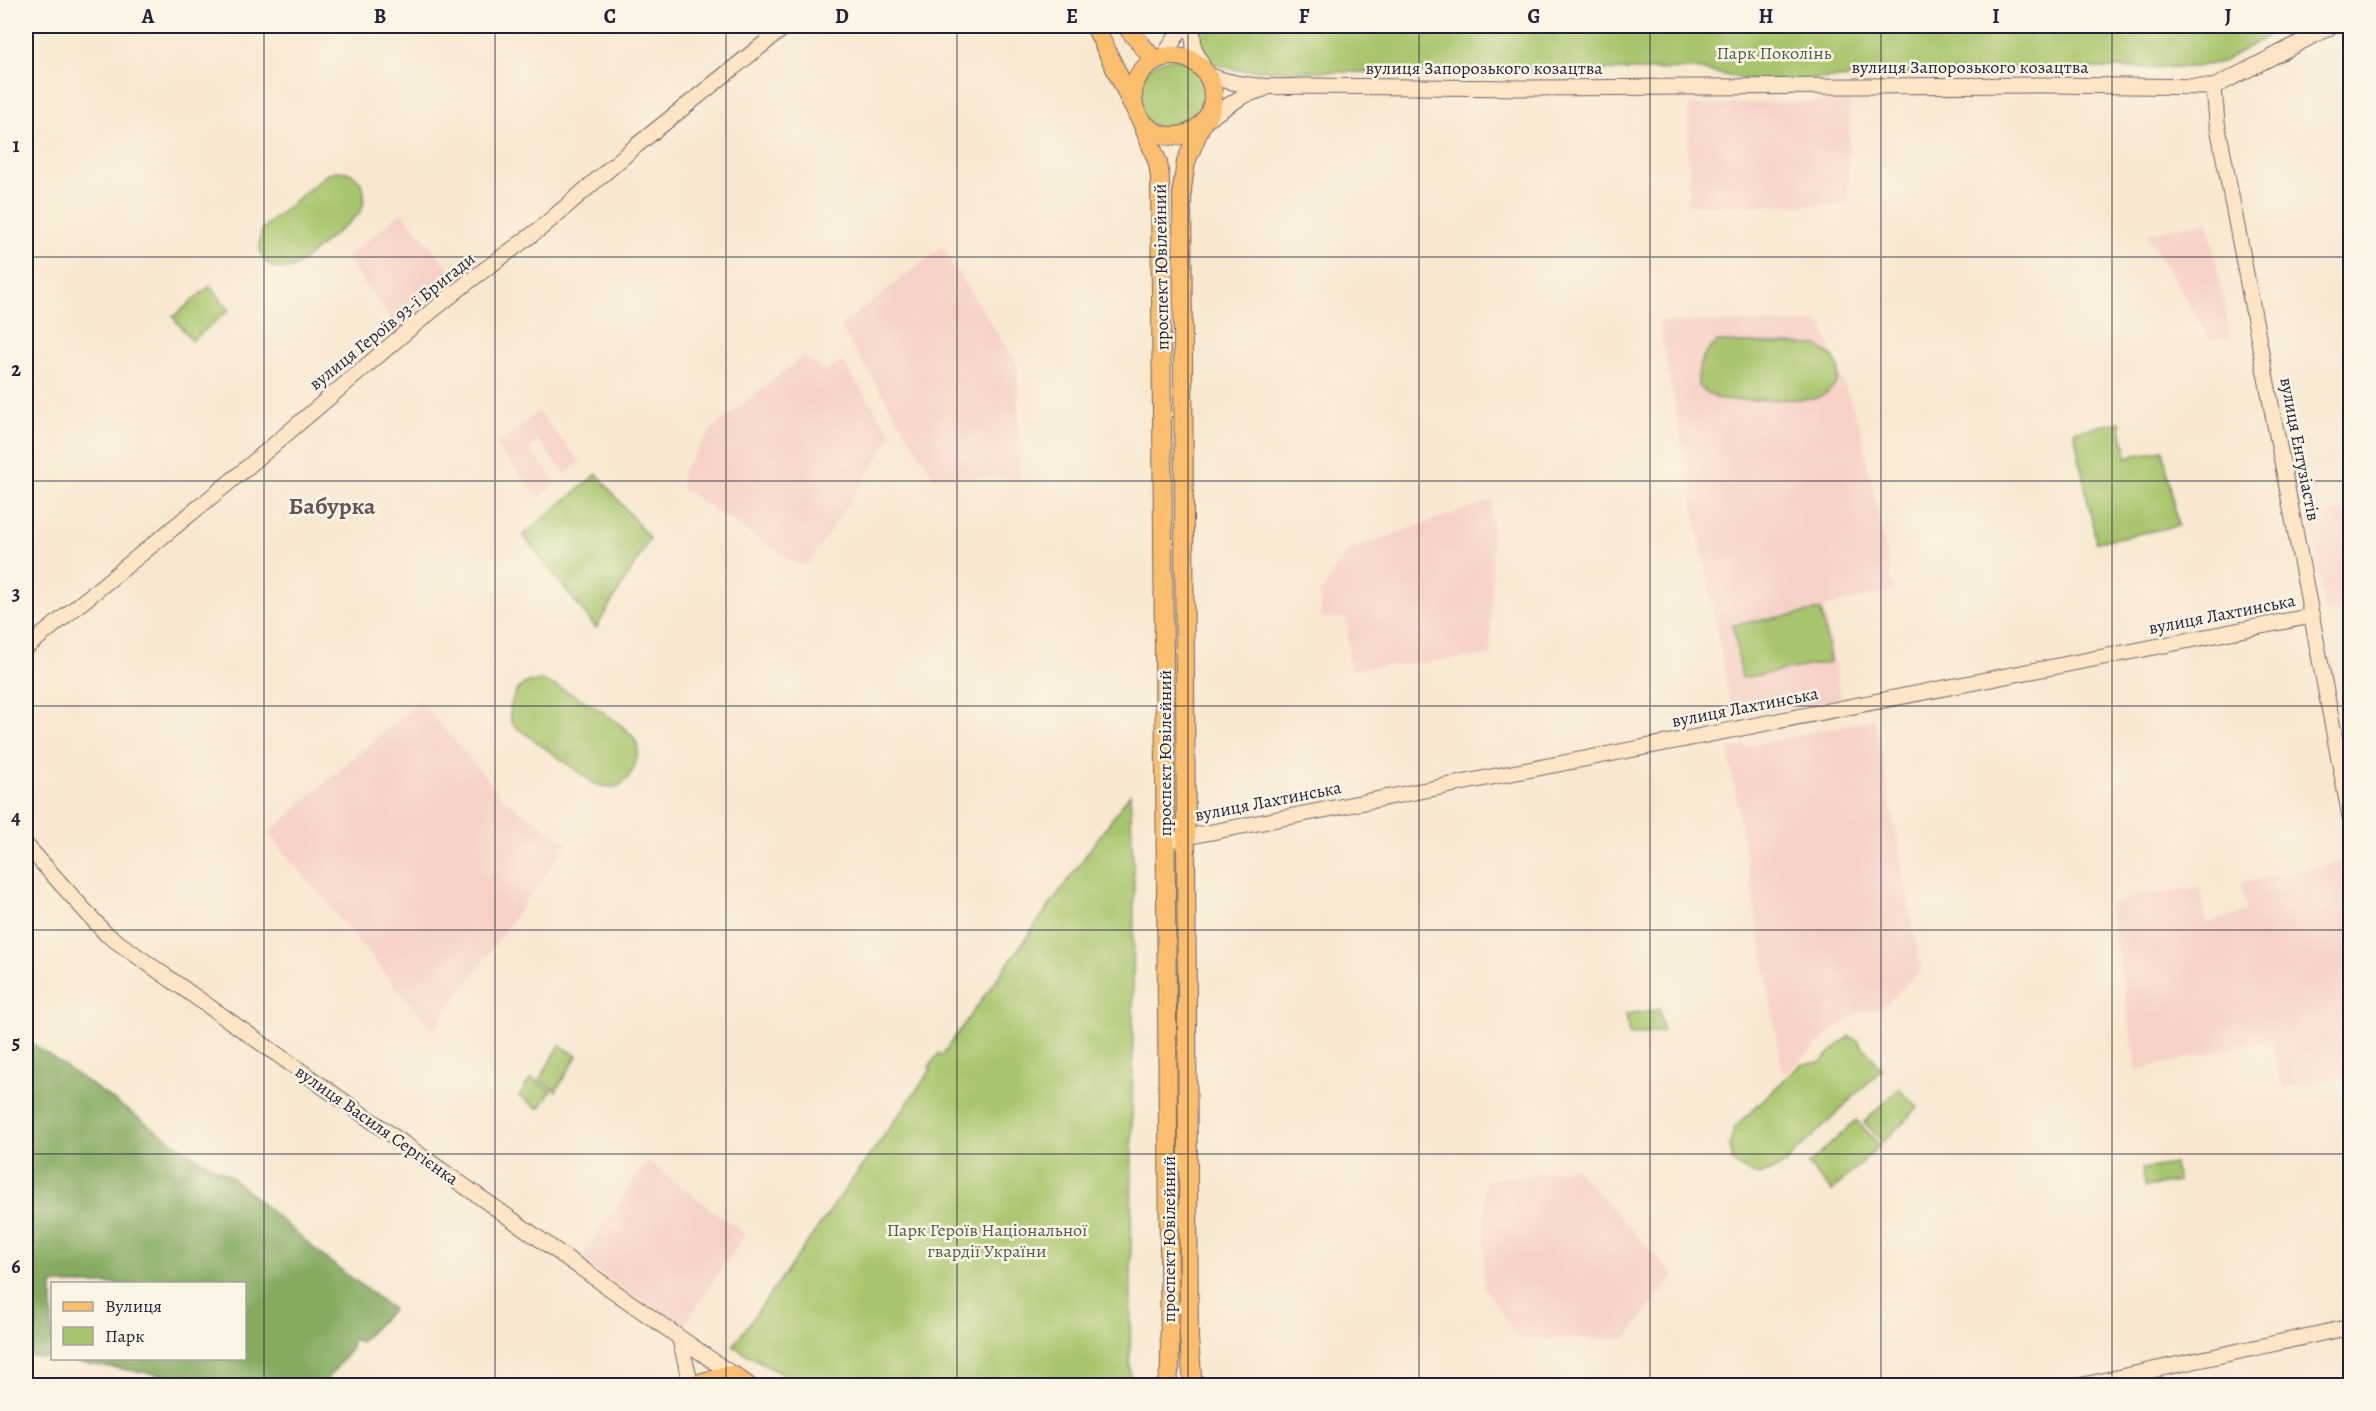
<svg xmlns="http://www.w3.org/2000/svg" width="2376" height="1411" font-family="Alegreya,serif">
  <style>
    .built { fill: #f7d1c7 }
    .green { fill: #a7c56c; stroke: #647454; stroke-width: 1.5 }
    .forest { fill: #85aa60; stroke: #54664e; stroke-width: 1.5; fill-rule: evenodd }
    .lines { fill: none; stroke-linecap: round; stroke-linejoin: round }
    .secondary-casing { stroke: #6d676f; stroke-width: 17 }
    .primary-casing { stroke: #6d676f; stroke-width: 20 }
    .secondary { stroke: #fde5c5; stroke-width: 15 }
    .primary { stroke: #fbbe6e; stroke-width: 18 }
    .grid { fill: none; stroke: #22223b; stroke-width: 1.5; stroke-opacity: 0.55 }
    .labels { text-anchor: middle; stroke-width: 5; stroke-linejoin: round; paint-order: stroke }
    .park-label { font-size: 18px; fill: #515b4c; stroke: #fcf5e5 }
    .street-label { font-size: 18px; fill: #22223b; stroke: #fcf5e5 }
    .district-label { font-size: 24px; font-weight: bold; fill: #645455; stroke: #fcf5e5 }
    .neatline { fill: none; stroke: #22223b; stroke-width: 2 }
    .grid-label { font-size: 20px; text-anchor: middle; font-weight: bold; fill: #22223b }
  </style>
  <rect width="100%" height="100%" fill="#fcf5e5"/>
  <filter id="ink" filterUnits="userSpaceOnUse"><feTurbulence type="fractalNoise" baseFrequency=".0167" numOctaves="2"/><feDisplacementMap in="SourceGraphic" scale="12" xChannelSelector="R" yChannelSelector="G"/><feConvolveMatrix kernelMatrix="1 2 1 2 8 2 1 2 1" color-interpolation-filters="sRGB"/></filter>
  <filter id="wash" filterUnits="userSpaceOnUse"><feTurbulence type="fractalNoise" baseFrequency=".008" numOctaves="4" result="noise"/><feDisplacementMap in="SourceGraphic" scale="24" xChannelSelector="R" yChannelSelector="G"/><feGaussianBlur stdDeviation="1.35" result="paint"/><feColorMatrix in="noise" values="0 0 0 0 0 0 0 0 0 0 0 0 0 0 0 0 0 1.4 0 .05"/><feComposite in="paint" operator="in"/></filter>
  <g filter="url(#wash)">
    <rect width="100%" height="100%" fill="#f8e8d0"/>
    <!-- built -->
    <g class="built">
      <polygon points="1850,101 1848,205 1688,205 1689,105"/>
      <polygon points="402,212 458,279 398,328 345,258"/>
      <polygon points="2208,222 2231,337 2210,339 2146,233"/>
      <polygon points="942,247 1017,364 1020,479 934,477 840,326"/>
      <polygon points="1659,322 1821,322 1860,427 1894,591 1824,607 1841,698 1733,718"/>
      <polygon points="804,355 825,372 842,362 893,435 808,565 800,566 681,488 681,473 712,429"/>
      <polygon points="538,411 580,462 566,475 538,441 529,448 557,483 539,498 496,446"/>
      <polygon points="1492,500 1491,655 1350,670 1347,619 1321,617 1320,593 1348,550"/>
      <polygon points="2350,509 2350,610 2326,614 2308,517"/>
      <polygon points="420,700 504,799 568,843 433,1031 268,833"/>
      <polygon points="1875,719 1921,970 1883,1007 1855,1014 1833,1031 1783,1076 1728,750"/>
      <polygon points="2344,861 2350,895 2350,1076 2283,1088 2270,1039 2137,1070 2109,904 2141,895 2200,888 2207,923 2246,912 2241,883"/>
      <polygon points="647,1161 745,1234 681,1330 580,1259"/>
      <polygon points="1575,1168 1674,1276 1626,1339 1519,1339 1484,1287 1485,1181"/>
    </g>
    <!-- green -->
    <g class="green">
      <polygon points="1197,26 2272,26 2275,32 2222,62 2194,67 2003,69 1759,82 1696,69 1412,73 1238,70 1213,64 1201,52"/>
      <circle cx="1173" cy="95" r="36"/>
      <path d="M 335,171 C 361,170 371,192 359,214 L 295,267 C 268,277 252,253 263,228 L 326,175 Z"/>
      <polygon points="210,286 229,310 192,341 173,317"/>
      <path d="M 1718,342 L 1816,345 L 1833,357 L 1839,369 L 1837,383 L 1827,393 L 1814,399 L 1724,400 L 1716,398 L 1698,386 C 1697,366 1702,354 1718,342 Z"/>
      <polygon points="2120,422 2127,457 2163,450 2178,526 2096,542 2074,431"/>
      <polygon points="597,474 650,539 596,628 523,535"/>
      <polygon points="1821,610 1830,662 1742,678 1733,625"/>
      <path d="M 541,680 C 565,689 619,718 634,738 C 644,751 632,780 618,786 C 610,789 603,786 595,784 L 512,724 C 507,711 512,690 526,683 C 530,681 536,681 541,680 Z"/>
      <polygon points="1130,794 1134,885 1130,1385 800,1385 733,1346 931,1070 929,1067 939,1053 942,1055"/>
      <polygon points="1179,868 1181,1367 1178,1367 1173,870"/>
      <polygon points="1660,1009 1663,1031 1629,1036 1626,1014"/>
      <path d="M 1849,1036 L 1858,1041 L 1882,1069 L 1785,1163 C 1764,1178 1753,1179 1732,1161 L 1730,1144 L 1734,1129 L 1745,1117 L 1800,1065 L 1820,1062 Z"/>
      <polygon points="560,1045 577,1056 556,1091 539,1080"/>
      <polygon points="531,1078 551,1091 539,1109 519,1096"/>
      <polygon points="1899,1089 1918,1108 1883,1142 1864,1122"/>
      <polygon points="1856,1120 1880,1145 1832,1191 1808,1165"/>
      <polygon points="2174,1164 2178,1182 2145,1187 2142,1169"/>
    </g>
    <!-- forest -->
    <path class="forest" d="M 26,1039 L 195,1157 L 229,1175 L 324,1257 L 393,1309 L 360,1342 L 353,1339 L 350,1351 L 322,1385 L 231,1385 L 26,1355 ZM 52,1284 L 244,1284 L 244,1358 L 52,1358 Z"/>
  </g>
  <g filter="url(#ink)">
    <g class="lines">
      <!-- secondary casing -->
      <g class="secondary-casing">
        <g id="secondary">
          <polyline points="1192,26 1194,48 1205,71"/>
          <polyline points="1163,57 1183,26"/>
          <path d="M 1208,75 C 1240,87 1270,88 1303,86 L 1525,88 L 2046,85 L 2214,87 L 2332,26"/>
          <polyline points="2214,87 2217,122 2350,817"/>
          <polyline points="1206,120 1243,96 1264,89"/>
          <polyline points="26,648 243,471 406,332 468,282 541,228 637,145 786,26"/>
          <polyline points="1166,841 2312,616"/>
          <polyline points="26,845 106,934 733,1375"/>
          <polyline points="680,1340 691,1385"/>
          <polyline points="2079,1386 2350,1327"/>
        </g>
      </g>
      <!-- primary casing -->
      <g class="primary-casing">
        <g id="primary">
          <polyline points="1095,26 1132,104"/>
          <polyline points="1126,26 1154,60"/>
          <circle cx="1173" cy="96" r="40"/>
          <polyline points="1142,123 1158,163 1160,178 1170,1368 1166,1386"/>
          <polyline points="690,1386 719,1377 733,1375 748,1386"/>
          <polyline points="1193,1386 1189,1339 1182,189 1186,162 1201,126"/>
        </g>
      </g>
      <!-- secondary -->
      <use href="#secondary" class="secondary"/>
      <!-- primary -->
      <use href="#primary" class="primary"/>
    </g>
  </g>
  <!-- grid -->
  <path class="grid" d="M 264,26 L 264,1386M 495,26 L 495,1386M 726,26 L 726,1386M 957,26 L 957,1386M 1188,26 L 1188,1386M 1419,26 L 1419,1386M 1650,26 L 1650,1386M 1881,26 L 1881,1386M 2112,26 L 2112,1386M 26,257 L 2350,257M 26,481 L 2350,481M 26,706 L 2350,706M 26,930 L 2350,930M 26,1154 L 2350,1154"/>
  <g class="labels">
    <!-- park labels -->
    <g class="park-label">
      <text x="1774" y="59">Парк Поколінь</text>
      <text x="987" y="1236">Парк Героїв Національної<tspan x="987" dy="21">гвардії України</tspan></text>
    </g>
    <!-- street labels -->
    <g class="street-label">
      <text x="1970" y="73">вулиця Запорозького козацтва</text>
      <text x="1484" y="74">вулиця Запорозького козацтва</text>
      <text transform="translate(1161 267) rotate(-91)" y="6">проспект Ювілейний</text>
      <text transform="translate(392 321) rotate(-39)" y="6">вулиця Героїв 93-ї Бригади</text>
      <text transform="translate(2300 449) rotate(79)" y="6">вулиця Ентузіастів</text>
      <text transform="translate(2222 614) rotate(-11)" y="6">вулиця Лахтинська</text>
      <text transform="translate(1745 707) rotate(-11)" y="6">вулиця Лахтинська</text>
      <text transform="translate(1165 753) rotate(-90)" y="6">проспект Ювілейний</text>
      <text transform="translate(1268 801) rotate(-11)" y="6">вулиця Лахтинська</text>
      <text transform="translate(377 1125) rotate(35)" y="6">вулиця Василя Сергієнка</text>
      <text transform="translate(1169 1239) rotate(-90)" y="6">проспект Ювілейний</text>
    </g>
    <!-- district labels -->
    <g class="district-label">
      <text x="332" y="514">Бабурка</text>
    </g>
  </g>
  <!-- margin -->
  <rect width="2376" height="1411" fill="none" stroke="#fcf5e5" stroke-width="66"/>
  <!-- legend -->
  <rect x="51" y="1282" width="195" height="78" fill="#fcf5e5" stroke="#a5a1a1" stroke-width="1.5"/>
  <rect x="63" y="1302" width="30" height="9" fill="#fbbe6e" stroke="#a5a1a1" stroke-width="1.5"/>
  <text x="105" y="1312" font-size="18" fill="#22223b">Вулиця</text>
  <rect x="63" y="1327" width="30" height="18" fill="#a7c56c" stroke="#a5a1a1" stroke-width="1.5"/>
  <text x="105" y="1342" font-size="18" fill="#22223b">Парк</text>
  <rect x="33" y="33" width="2310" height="1345" class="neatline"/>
  <g class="grid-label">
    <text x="148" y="23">A</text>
    <text x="380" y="23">B</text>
    <text x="610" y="23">C</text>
    <text x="842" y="23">D</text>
    <text x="1072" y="23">E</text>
    <text x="1304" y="23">F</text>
    <text x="1534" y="23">G</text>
    <text x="1766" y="23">H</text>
    <text x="1996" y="23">I</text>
    <text x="2228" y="23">J</text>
    <text x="16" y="152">1</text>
    <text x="16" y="376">2</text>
    <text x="16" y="600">3</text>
    <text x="16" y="824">4</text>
    <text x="16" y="1049">5</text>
    <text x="16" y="1273">6</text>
  </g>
</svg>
